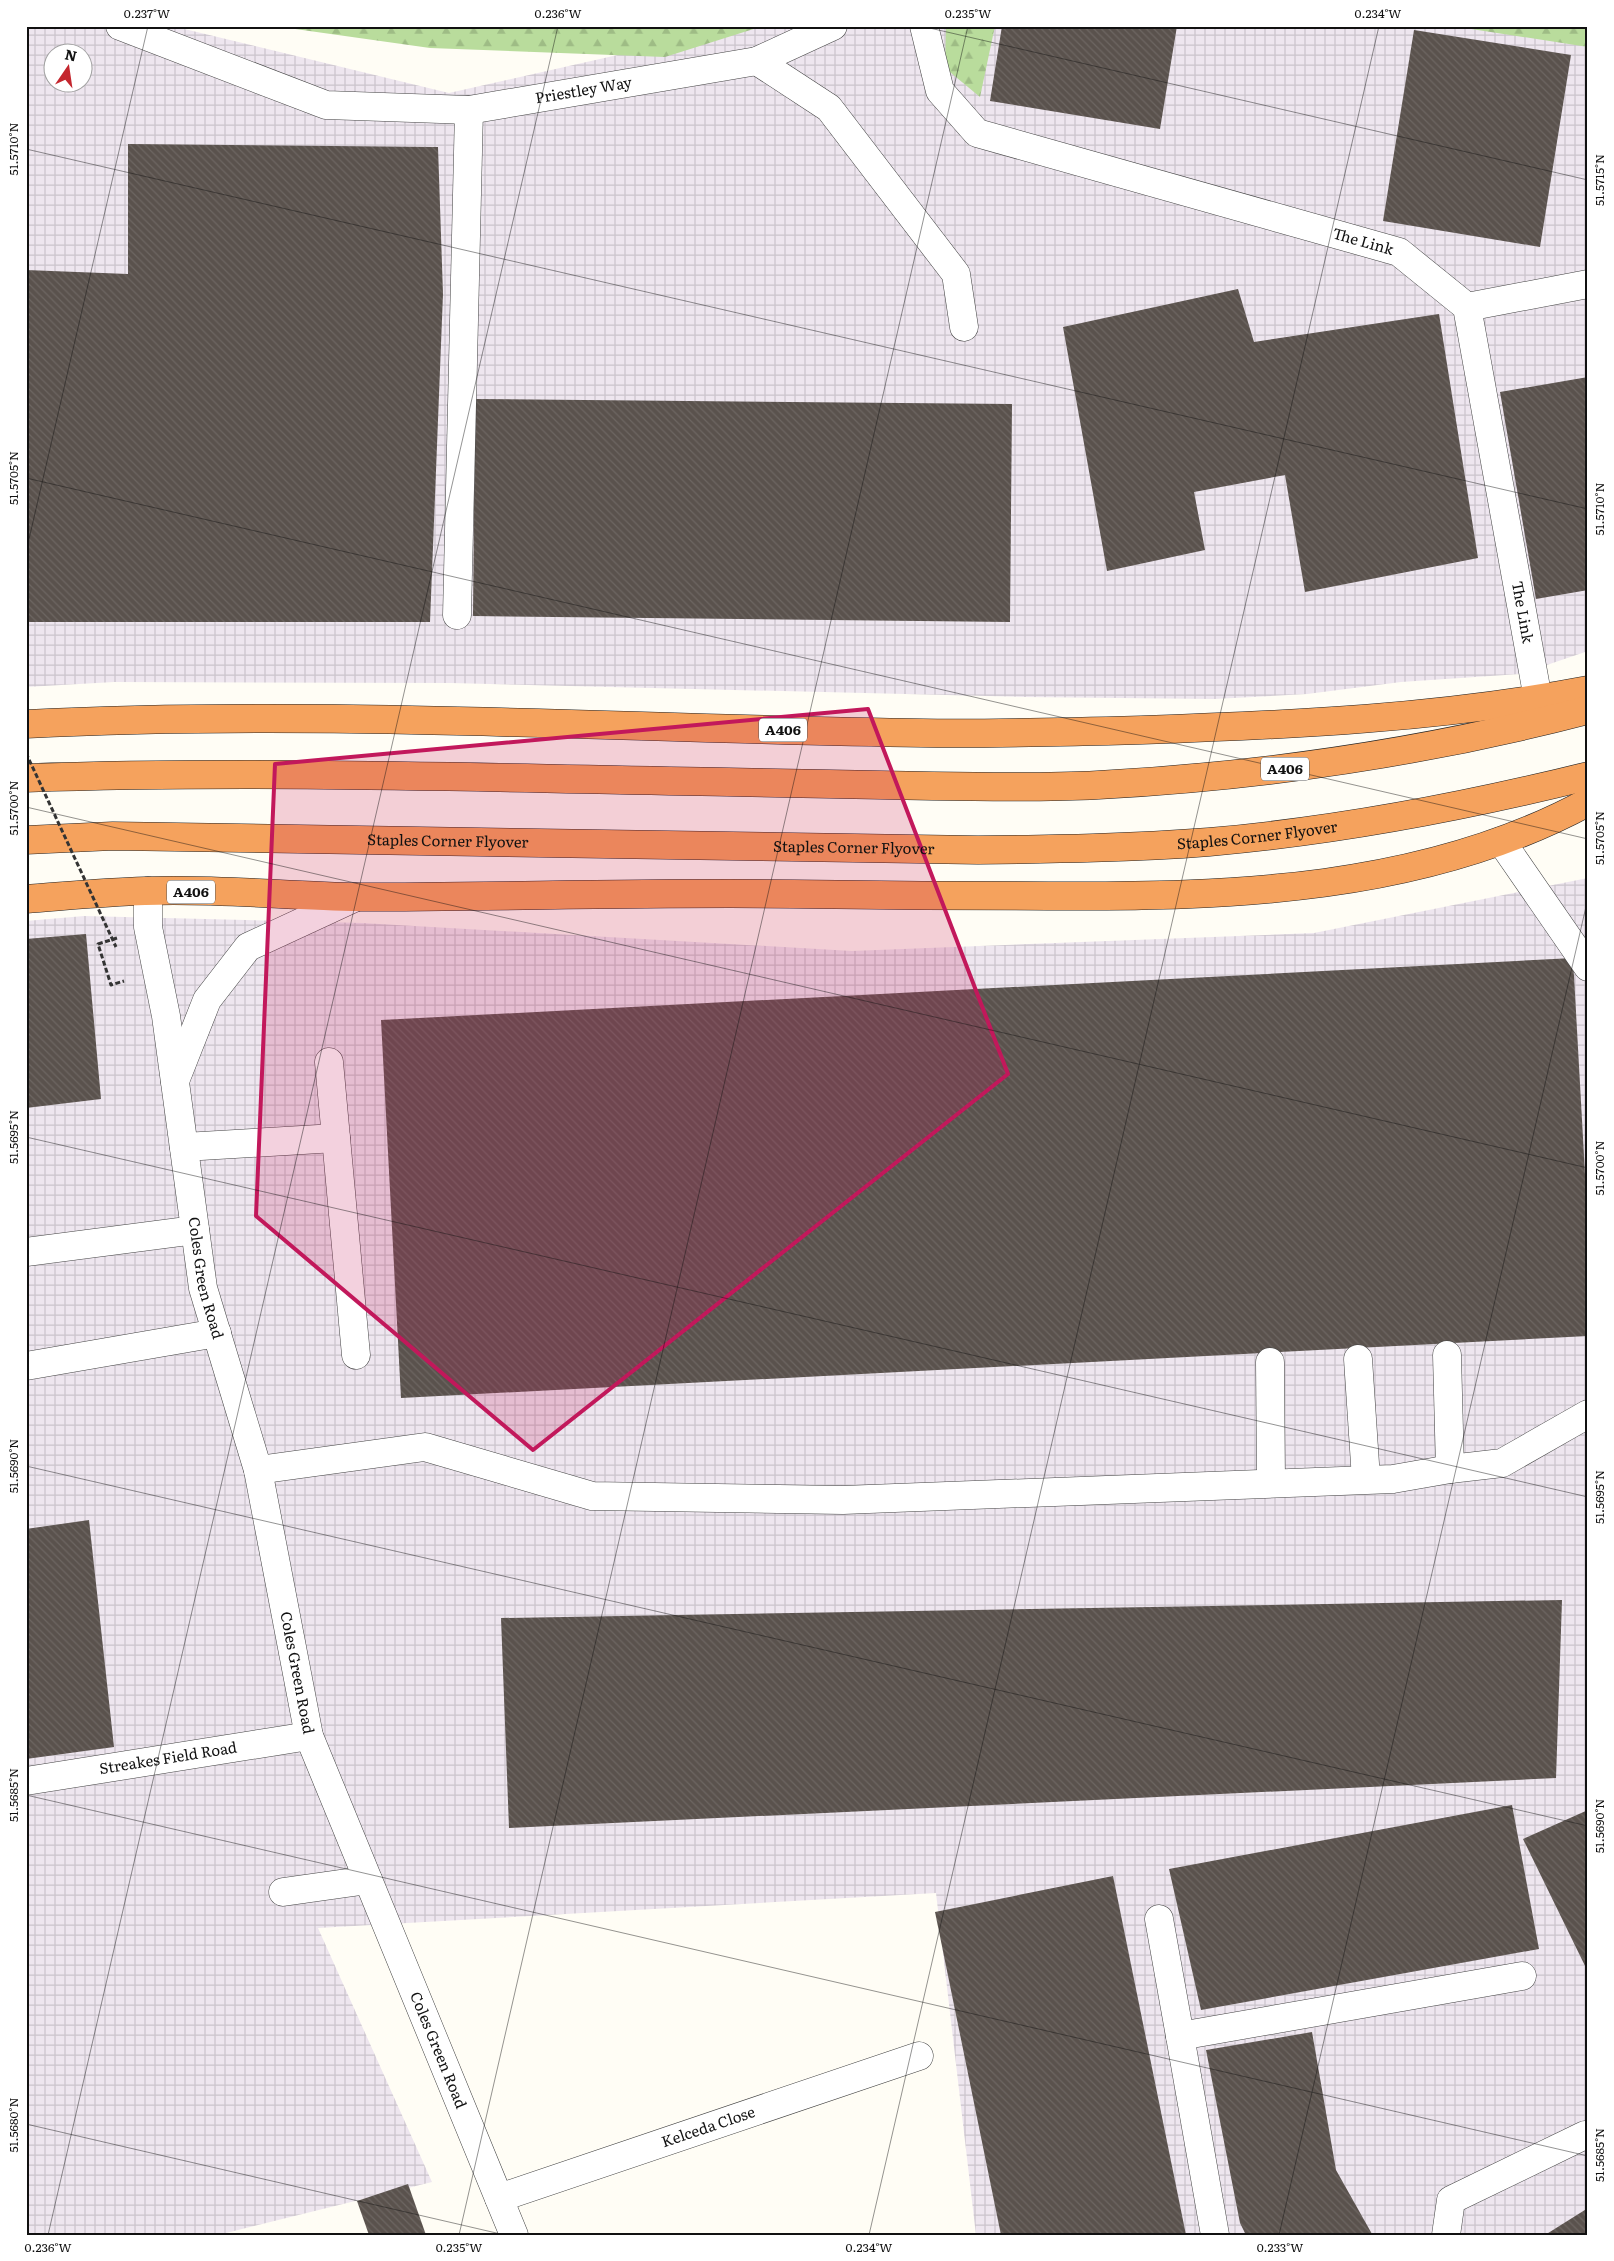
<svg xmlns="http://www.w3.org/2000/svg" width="1614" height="2261" font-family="Literata,serif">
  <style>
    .industrial { fill: url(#industrial-grid); fill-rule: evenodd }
    .forest { fill: url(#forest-firs) }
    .building { fill: url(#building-back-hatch) }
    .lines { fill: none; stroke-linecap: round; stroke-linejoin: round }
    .minor-casing { stroke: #444; stroke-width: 29 }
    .highway-casing { stroke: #222; stroke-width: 29 }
    .path { stroke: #333; stroke-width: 3; stroke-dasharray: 5 2.5; stroke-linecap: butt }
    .minor { stroke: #fff; stroke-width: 28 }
    .highway { stroke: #f5a25d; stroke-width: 28 }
    .path-bridge { stroke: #333; stroke-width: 3; stroke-dasharray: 5 2.5; stroke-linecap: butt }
    .marked { fill: #c2185b; fill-opacity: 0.2; stroke: #c2185b; stroke-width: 4; stroke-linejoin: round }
    .ticks { fill: none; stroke: #111; stroke-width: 1; stroke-opacity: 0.45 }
    .labels { text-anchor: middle; stroke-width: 5; stroke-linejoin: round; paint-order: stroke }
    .shield { fill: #fff; stroke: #585858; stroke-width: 1 }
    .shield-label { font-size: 14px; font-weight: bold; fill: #111 }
    .street-label { font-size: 15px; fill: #111; stroke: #fff }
    .neatline { fill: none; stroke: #111; stroke-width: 2 }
    .ticks-label { font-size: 12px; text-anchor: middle; fill: #111 }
  </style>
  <defs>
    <pattern id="industrial-grid" width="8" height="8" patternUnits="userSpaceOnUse" patternTransform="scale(1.25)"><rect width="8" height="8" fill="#eee6ef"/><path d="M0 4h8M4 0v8" fill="none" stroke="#cbc4cc"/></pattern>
    <pattern id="forest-firs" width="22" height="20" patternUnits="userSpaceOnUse" patternTransform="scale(1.25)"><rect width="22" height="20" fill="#b9dc9c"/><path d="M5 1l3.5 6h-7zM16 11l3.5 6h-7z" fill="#9ebc85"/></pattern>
    <pattern id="building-back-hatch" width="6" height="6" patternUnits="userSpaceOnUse" patternTransform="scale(1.25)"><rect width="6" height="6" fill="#5a524d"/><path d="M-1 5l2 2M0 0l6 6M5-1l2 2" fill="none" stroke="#6d6662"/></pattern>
  </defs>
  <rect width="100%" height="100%" fill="#fffdf5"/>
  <!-- industrial -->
  <g class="industrial">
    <path d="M 26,26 L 172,26 L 449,93 L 746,26 L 1458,26 L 1588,46 L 1588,651 L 1520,674 L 1401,682 L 1307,694 L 1214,699 L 1025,697 L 451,683 L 114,682 L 26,687 ZM 52,52 L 82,52 L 82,82 L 52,82 Z"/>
    <polygon points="1588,878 1588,2235 976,2235 936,1893 318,1928 432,2182 218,2235 26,2235 26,921 84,916 362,923 852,951 1314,933"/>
  </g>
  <!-- forest -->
  <g class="forest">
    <polygon points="274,26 763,26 665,57 430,48"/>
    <polygon points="946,26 995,26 980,97 945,68"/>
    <polygon points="1452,26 1588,26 1588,47"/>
  </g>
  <!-- building -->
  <g class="building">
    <polygon points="1002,26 1177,26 1160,129 990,101"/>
    <polygon points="1414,30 1571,55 1540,247 1383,221"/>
    <polygon points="128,144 438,147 443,294 430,622 26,622 26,270 128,274"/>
    <polygon points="1238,289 1254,342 1439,314 1478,558 1305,592 1285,475 1194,492 1205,550 1107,571 1063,327"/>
    <polygon points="1588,377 1588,590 1536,599 1500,392"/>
    <polygon points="475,399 1012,404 1010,622 473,616"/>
    <polygon points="86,934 101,1099 26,1108 26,939"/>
    <polygon points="1573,958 1588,1228 1588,1336 401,1398 381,1020"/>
    <polygon points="89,1520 114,1747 26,1759 26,1529"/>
    <polygon points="1562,1600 1556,1778 509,1828 501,1618"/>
    <polygon points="1512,1805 1539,1949 1201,2010 1169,1869"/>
    <polygon points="1588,1810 1588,1972 1523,1839"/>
    <polygon points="1113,1876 1186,2235 1001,2235 935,1912"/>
    <polygon points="1312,2032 1336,2170 1372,2234 1246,2235 1240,2223 1206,2050"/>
    <polygon points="408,2184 426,2235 369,2235 357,2201"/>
    <polygon points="1588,2208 1588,2235 1545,2235"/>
  </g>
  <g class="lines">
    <!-- minor casing -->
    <g class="minor-casing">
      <g id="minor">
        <path id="s1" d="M 120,26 L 326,105 L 469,110 L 757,61 L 833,26"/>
        <path id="s2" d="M 924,26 L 940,91 L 977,133 L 1399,252 L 1467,307 L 1538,699"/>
        <polyline points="757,61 829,108 956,274 964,327"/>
        <polyline points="1467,307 1588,284"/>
        <polyline points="457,615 469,110"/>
        <polyline points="1501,841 1588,967"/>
        <path id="s3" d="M 148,891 L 148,927 L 166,1016 L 203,1288 L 258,1470 L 309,1736 L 514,2235"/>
        <polyline points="329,1062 356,1355"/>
        <polyline points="175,1081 207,1000 248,947 356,897"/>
        <polyline points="184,1147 336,1138"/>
        <polyline points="26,1252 195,1230"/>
        <polyline points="1447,1355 1450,1469"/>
        <polyline points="1358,1359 1366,1479"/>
        <polyline points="1270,1362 1271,1483"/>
        <polyline points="26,1366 217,1333"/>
        <polyline points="258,1470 425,1447 592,1496 843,1500 1393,1479 1450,1469 1502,1463 1588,1414"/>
        <path id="s4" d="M 26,1781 L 309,1736"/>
        <polyline points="283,1892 368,1880"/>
        <polyline points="1159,1919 1180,2036 1522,1976"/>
        <polyline points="1180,2036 1215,2235"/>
        <path id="s5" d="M 499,2198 L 919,2056"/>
        <polyline points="1446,2235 1451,2200 1585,2135"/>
      </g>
    </g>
    <!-- highway casing -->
    <g class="highway-casing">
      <g id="highway">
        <path d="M 26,724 C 325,709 624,729 922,733 C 995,734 1069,732 1142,730 C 1291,725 1441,718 1588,690"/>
        <path d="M 26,778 C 260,770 494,778 728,782 C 796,783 864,785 932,786 C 987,787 1043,788 1098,785 C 1264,776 1427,752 1588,710"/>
        <path id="s6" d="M 26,840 L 113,836 L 978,850 C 1055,849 1132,848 1209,842 C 1336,831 1463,807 1588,776"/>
        <path d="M 26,899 C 66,896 105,892 145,891 C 216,888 287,896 359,897 C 504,897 649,892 794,894 C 879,895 963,896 1048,896 C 1230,897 1424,891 1588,802"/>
      </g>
    </g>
    <!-- path -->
    <polyline class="path" points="117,938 98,944 111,985 124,981"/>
    <!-- minor -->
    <use href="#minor" class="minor"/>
    <!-- highway -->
    <use href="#highway" class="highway"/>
    <!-- path-bridge -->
    <polyline class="path-bridge" points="26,753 116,947"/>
  </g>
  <!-- marked area -->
  <path class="marked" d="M 868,709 L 1008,1074 L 533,1450 L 256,1216 L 275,764 Z"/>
  <!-- ticks -->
  <path class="ticks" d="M 921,26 L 1588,180M 26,149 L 1588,509M 26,478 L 1588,839M 26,552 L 148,26M 26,807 L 1588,1168M 26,1137 L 1588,1497M 26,1466 L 1588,1826M 26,1795 L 1588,2156M 26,2124 L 505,2235M 48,2235 L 558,26M 459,2235 L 968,26M 869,2235 L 1379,26M 1279,2235 L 1588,898"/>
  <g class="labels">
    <!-- shield labels -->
    <g class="shield">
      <rect x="759" y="718.5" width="48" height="23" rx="4"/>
      <rect x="1261" y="757.5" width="48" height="23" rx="4"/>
      <rect x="167" y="880.5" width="48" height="23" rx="4"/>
    </g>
    <g class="shield-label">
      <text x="783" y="735">A406</text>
      <text x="1285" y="774">A406</text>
      <text x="191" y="897">A406</text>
    </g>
    <!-- street labels -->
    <g class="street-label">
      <text dy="5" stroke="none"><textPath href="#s1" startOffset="480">Priestley Way</textPath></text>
      <text dy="5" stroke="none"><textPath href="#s2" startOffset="524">The Link</textPath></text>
      <text dy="5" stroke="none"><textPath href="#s2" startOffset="959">The Link</textPath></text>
      <text dy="5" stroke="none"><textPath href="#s6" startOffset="1232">Staples Corner Flyover</textPath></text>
      <text dy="5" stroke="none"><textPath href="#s6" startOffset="422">Staples Corner Flyover</textPath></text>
      <text dy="5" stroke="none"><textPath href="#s6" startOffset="828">Staples Corner Flyover</textPath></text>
      <text dy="5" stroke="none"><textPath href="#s3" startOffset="392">Coles Green Road</textPath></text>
      <text dy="5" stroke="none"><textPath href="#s3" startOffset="798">Coles Green Road</textPath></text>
      <text dy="5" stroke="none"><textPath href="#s4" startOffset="144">Streakes Field Road</textPath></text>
      <text dy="5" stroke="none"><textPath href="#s3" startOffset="1202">Coles Green Road</textPath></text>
      <text dy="5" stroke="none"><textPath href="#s5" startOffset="221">Kelceda Close</textPath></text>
    </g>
  </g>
  <!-- border -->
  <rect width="1614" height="2261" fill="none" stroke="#ffffff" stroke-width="55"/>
  <!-- north arrow -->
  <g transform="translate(68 68) rotate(13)"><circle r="24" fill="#ffffff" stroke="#a0a0a0"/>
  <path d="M0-4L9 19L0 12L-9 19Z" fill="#c4262e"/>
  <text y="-8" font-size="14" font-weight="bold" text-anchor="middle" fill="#111111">N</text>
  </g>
  <rect x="28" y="28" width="1558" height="2206" class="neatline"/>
  <g class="ticks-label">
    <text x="147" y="18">0.237°W</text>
    <text x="558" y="18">0.236°W</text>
    <text x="968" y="18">0.235°W</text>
    <text x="1378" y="18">0.234°W</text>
    <text transform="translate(14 149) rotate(-90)" y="4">51.5710°N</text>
    <text transform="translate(1600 180) rotate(-90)" y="4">51.5715°N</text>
    <text transform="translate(14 478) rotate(-90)" y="4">51.5705°N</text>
    <text transform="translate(1600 509) rotate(-90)" y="4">51.5710°N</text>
    <text transform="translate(14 808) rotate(-90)" y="4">51.5700°N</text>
    <text transform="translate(1600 838) rotate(-90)" y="4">51.5705°N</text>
    <text transform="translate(14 1137) rotate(-90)" y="4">51.5695°N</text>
    <text transform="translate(1600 1168) rotate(-90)" y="4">51.5700°N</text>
    <text transform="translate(14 1466) rotate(-90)" y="4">51.5690°N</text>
    <text transform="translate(1600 1497) rotate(-90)" y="4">51.5695°N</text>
    <text transform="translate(14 1795) rotate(-90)" y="4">51.5685°N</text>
    <text transform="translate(1600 1826) rotate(-90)" y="4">51.5690°N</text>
    <text transform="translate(14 2125) rotate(-90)" y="4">51.5680°N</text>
    <text transform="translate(1600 2155) rotate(-90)" y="4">51.5685°N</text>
    <text x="48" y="2252">0.236°W</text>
    <text x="459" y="2252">0.235°W</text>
    <text x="869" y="2252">0.234°W</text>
    <text x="1280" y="2252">0.233°W</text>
  </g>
</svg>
